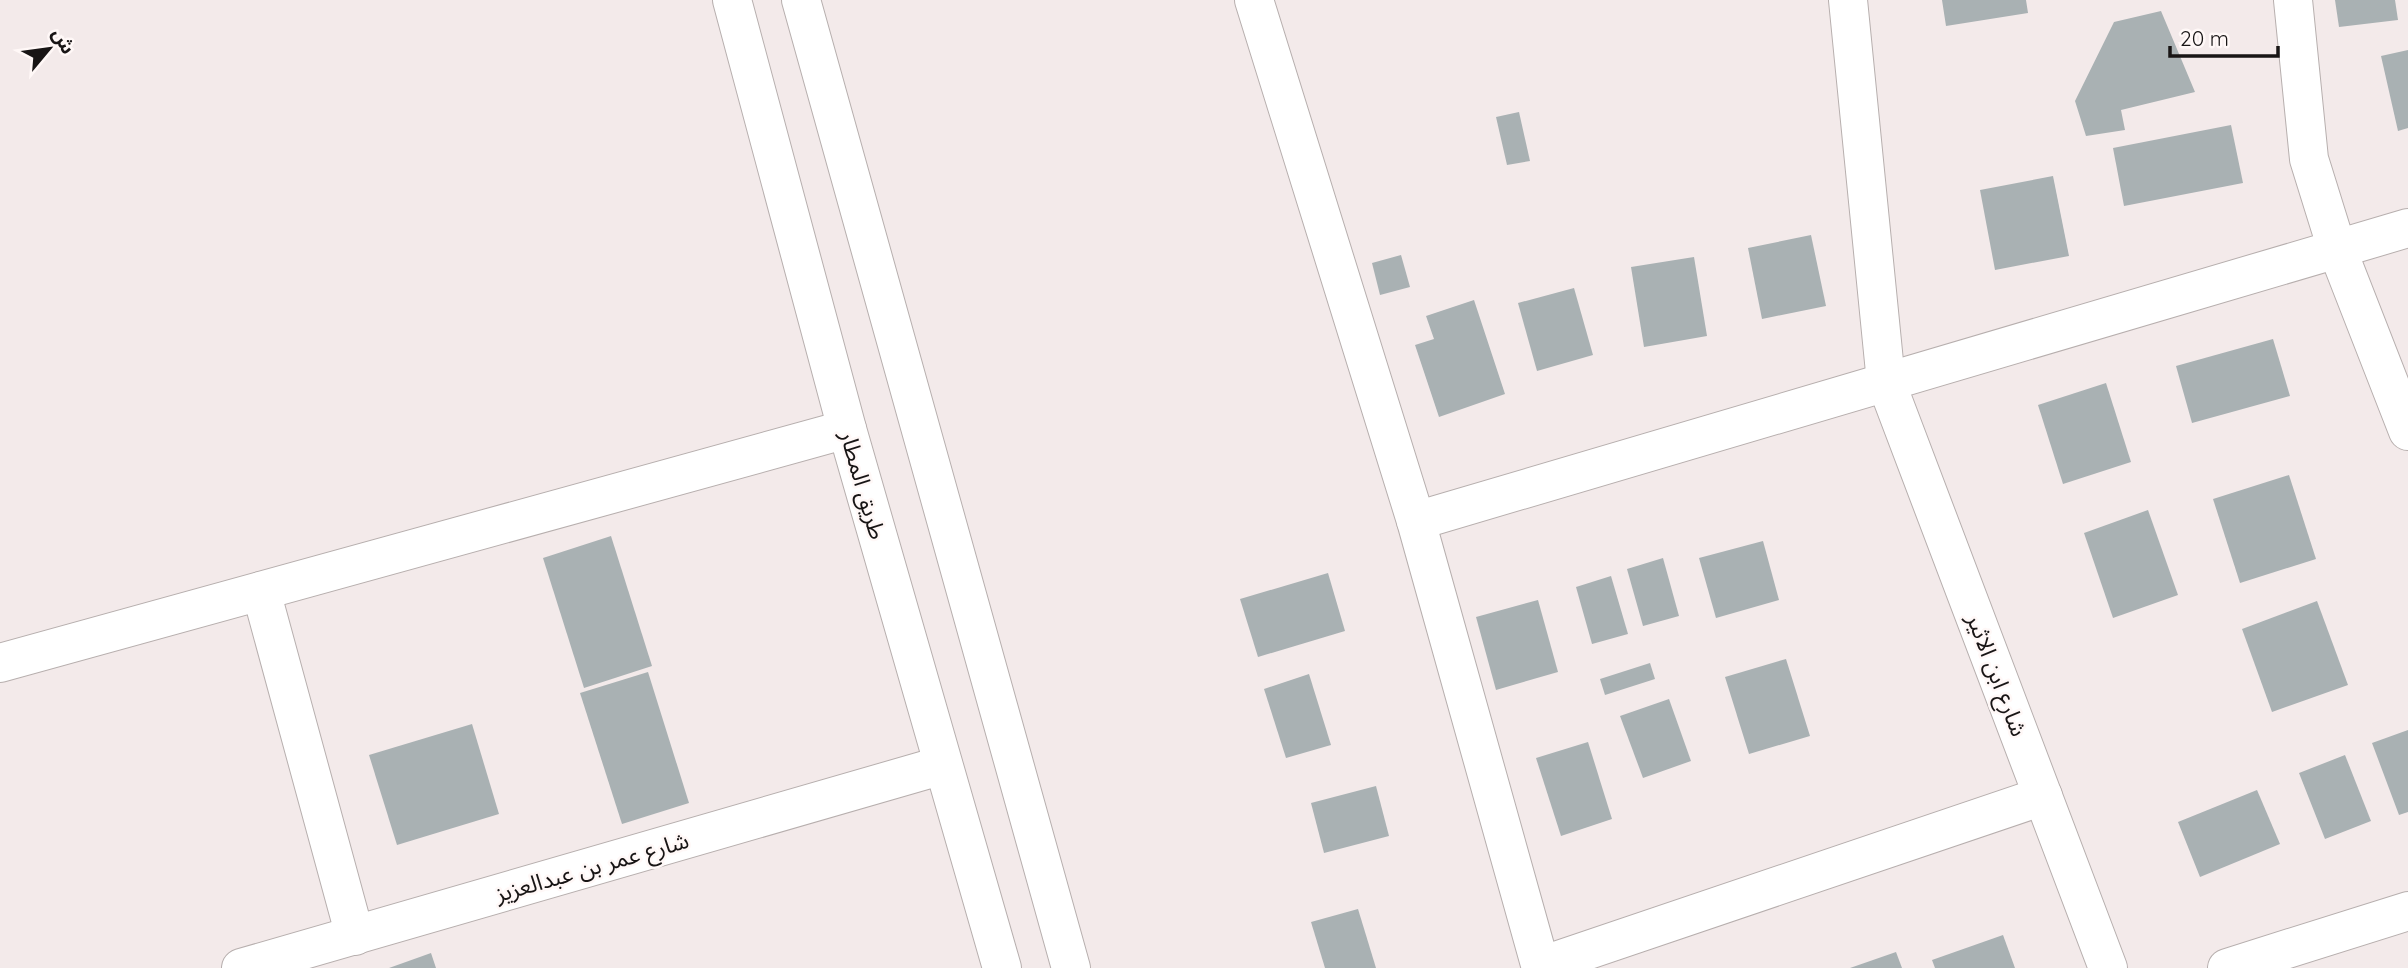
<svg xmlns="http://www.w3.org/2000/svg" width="2408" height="968" font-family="Quicksand,'Noto Sans Arabic',sans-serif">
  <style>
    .building { fill: #a9b1b3 }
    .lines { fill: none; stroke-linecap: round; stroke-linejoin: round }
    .minor-casing { stroke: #b7afae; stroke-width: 40 }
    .highway-casing { stroke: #b7afae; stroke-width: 40 }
    .minor { stroke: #fff; stroke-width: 38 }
    .highway { stroke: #fff; stroke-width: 38 }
    .labels { text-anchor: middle; stroke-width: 5; stroke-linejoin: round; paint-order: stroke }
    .street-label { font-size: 23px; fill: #181515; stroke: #fff8f7 }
  </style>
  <rect width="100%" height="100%" fill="#f3eaea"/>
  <!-- building -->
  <g class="building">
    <polygon points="1942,0 2026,0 2028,13 1946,26"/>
    <polygon points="2335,0 2395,0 2398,20 2339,27"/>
    <polygon points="2161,11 2195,92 2121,110 2125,130 2086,136 2075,101 2114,22"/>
    <polygon points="2408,50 2408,128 2398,131 2381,56"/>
    <polygon points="1519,112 1530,161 1507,165 1496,117"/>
    <polygon points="2231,125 2243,183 2124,206 2113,148"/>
    <polygon points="2053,176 2069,256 1995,270 1980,190"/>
    <polygon points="1811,235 1826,306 1762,319 1748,248"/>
    <polygon points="1401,255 1410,287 1380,295 1372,263"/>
    <polygon points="1694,257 1707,336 1644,347 1631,267"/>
    <polygon points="1574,288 1593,355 1537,371 1518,303"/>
    <polygon points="1474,300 1505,394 1439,417 1415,345 1434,339 1426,316"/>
    <polygon points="2273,339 2290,396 2192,423 2176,366"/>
    <polygon points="2106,383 2131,462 2063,484 2038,405"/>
    <polygon points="2289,475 2316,559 2240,583 2213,499"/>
    <polygon points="2148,510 2178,595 2113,618 2084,533"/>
    <polygon points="611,536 652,666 584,688 543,558"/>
    <polygon points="1763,541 1779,600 1716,618 1699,558"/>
    <polygon points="1663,558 1679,616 1643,626 1627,569"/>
    <polygon points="1328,573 1345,631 1258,657 1240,599"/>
    <polygon points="1611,576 1628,634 1592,644 1576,587"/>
    <polygon points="1538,600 1558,672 1496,690 1476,617"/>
    <polygon points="2317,601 2348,685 2272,712 2242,629"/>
    <polygon points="1786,659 1810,736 1749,754 1725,677"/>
    <polygon points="1650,663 1655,679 1605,695 1600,679"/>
    <polygon points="648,672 689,803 622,824 580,693"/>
    <polygon points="1309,674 1331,745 1286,758 1264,689"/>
    <polygon points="1669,699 1691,761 1643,778 1620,716"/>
    <polygon points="472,724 499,814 397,845 369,755"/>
    <polygon points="2408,730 2408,812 2399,815 2372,743"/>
    <polygon points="1588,742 1612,819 1561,836 1536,758"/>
    <polygon points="2345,755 2371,821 2325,839 2299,773"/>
    <polygon points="1376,786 1389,836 1324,853 1311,803"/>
    <polygon points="2257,790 2280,844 2200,877 2178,822"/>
    <polygon points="1358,909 1376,968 1325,968 1311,922"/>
    <polygon points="2003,935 2015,968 1935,968 1932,960"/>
    <polygon points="1896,952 1902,968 1850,968"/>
    <polygon points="431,953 436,968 389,968"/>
  </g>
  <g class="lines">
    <!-- minor casing -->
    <g class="minor-casing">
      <g id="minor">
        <polyline points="1254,0 1416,521 1541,968"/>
        <polyline points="1848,0 1886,382 2108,968"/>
        <polyline points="2293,0 2309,159 2337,249 2408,431"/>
        <polyline points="1416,521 2408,228"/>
        <polyline points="261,591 355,936"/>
        <polyline points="0,663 847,429"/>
        <polyline points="1541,966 2043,796"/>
        <polyline points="241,968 943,765"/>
        <polyline points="2227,968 2408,911"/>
      </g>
    </g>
    <!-- highway casing -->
    <g class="highway-casing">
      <g id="highway">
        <polyline points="732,0 847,429 1002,968"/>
        <polyline points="801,0 1071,968"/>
      </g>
    </g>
    <!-- minor -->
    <use href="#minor" class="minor"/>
    <!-- highway -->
    <use href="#highway" class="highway"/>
  </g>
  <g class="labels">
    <!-- street labels -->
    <g class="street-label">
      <text transform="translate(863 485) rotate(74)" y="8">طريق المطار</text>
      <text transform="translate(1997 675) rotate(69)" y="8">شارع ابن الاثير</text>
      <text transform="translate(592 867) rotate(-16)" y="8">شارع عمر بن عبدالعزيز</text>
    </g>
  </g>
  <!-- north arrow -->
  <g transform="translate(49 49) rotate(61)" stroke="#fff8f7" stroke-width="5" paint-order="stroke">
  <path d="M0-5L12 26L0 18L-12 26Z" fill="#181515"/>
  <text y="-10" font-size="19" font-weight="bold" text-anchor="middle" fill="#181515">ش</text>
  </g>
  <!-- scale -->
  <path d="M2170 46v10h108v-10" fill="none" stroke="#181515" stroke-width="3.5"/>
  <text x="2180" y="46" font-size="21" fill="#181515" stroke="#fff8f7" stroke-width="5" paint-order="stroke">20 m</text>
</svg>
